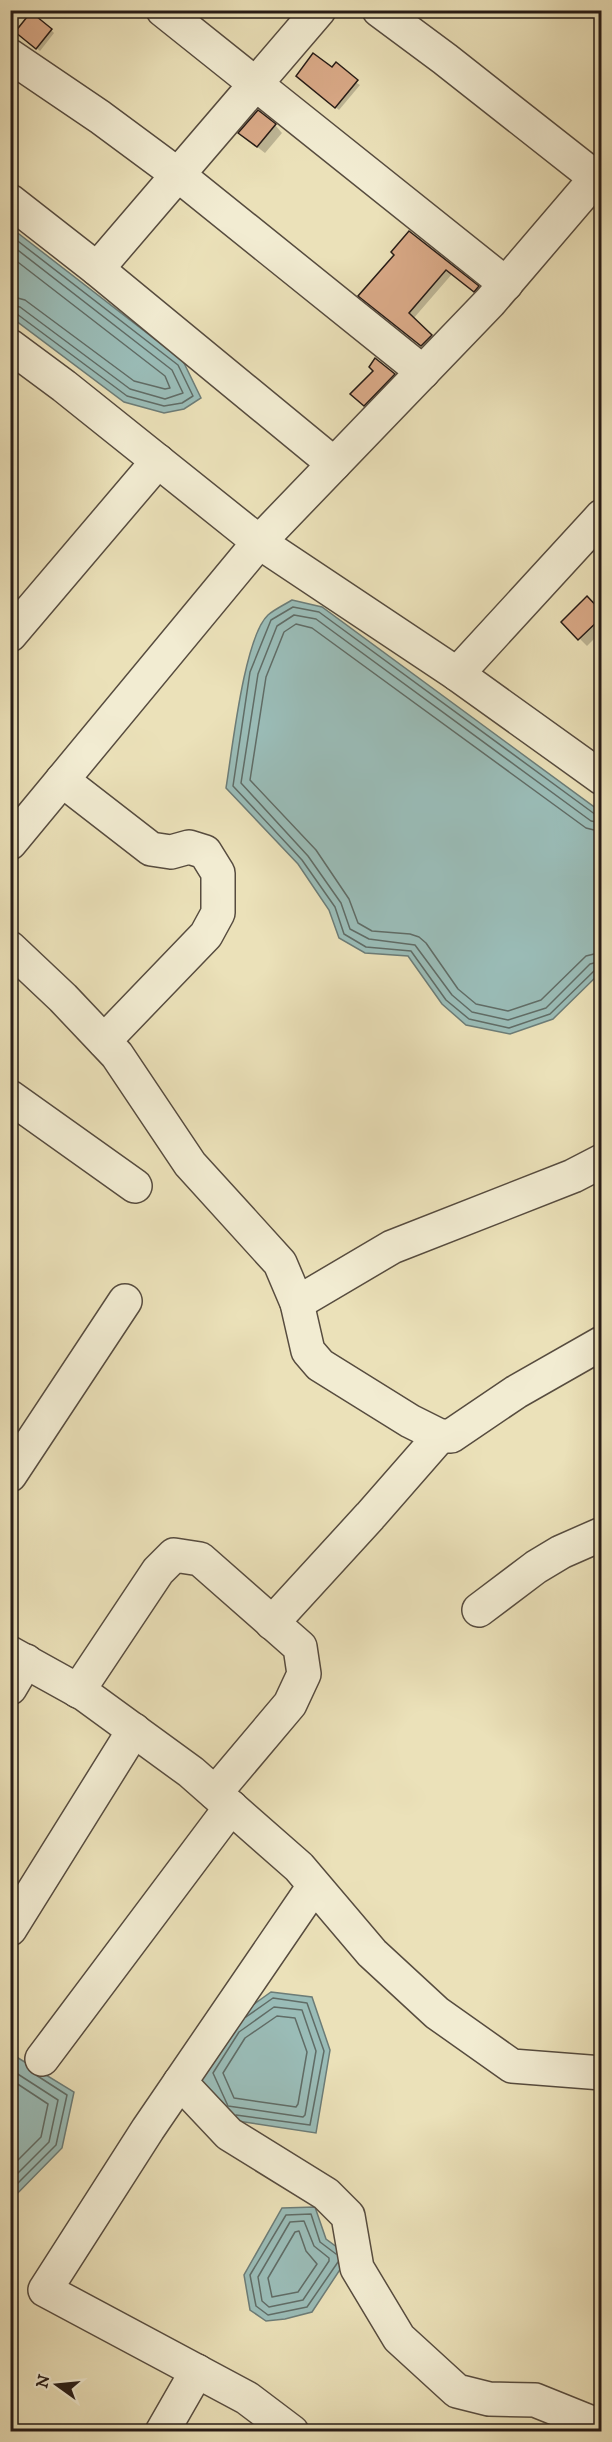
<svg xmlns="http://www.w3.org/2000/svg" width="612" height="2442" font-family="'IM FELL DW Pica',serif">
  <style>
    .water { fill: #9abcb7; stroke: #6c7c77; stroke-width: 1.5 }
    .shadow { fill: #0003 }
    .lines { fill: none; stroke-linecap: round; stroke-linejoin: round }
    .shore { stroke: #606c66; stroke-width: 1.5 }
    .building { fill: #d9a987; stroke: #261b16; stroke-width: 1.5 }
    .minor-casing { stroke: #574c3f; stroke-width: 36 }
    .minor { stroke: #f2ecd2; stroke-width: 33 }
  </style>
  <rect width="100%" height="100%" fill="#ebe1b9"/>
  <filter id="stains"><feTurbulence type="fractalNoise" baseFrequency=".00333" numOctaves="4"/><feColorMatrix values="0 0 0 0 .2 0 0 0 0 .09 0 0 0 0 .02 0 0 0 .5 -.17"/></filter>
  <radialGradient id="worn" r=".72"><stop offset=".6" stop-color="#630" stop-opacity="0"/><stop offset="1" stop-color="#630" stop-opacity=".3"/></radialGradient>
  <!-- water -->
  <g class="water">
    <polygon points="10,227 183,361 201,398 184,409 164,413 124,402 11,317"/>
    <path d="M 292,600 L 322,607 L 601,812 L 601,972 L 553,1019 L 510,1034 L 466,1025 L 442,1004 L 408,956 L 365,953 L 339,938 L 329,910 L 298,864 L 226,788 C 232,752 244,637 268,615 C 275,609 284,605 292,600 Z"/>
    <polygon points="271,1992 312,1997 330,2050 316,2133 218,2118 197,2070 229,2022"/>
    <polygon points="10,2053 74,2092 62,2148 11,2200"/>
    <polygon points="315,2207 326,2239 349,2256 312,2312 285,2319 266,2321 250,2310 244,2275 282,2208"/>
  </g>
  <!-- shadow -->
  <g class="shadow">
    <polygon points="51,30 54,33 40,51 21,35"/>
    <polygon points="333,69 360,85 339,110 301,79"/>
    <polygon points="275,125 282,133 265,153 248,140"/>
    <polygon points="409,233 482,292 479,296 452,274 413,319 436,341 427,350 365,300"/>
    <polygon points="375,371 394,375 399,380 370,411 357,400"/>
    <polygon points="602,614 602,631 587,646 563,622"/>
  </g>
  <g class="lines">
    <!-- shore -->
    <g class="shore">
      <polyline points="10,235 178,365 193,396 182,403 164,406 127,396 17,314 10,312"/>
      <polyline points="10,244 172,370 183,393 165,399 130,389 20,307 10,305"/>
      <polyline points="10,256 165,376 170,388 165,389 134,381 25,300 10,296"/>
      <polyline points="602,816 596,815 319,612 293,607 271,620 250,672 233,786 302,860 335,907 344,934 366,947 411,951 446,1000 469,1019 509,1028 550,1014 595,970 602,968"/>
      <polyline points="602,823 591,821 316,619 294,615 277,626 258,674 241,783 308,856 341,903 350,929 369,939 415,945 452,995 472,1012 508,1020 546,1008 590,964 602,961"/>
      <polyline points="602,832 586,828 312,628 296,624 284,632 266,677 250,780 316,850 349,899 358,923 372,931 410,934 419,937 426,943 458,989 476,1004 508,1011 541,1000 586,956 602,952"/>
      <polygon points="274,2007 302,2010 316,2051 305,2115 303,2117 228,2106 213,2073 239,2032"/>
      <polygon points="277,2016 295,2018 307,2052 298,2104 296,2107 234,2098 223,2073 245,2038"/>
      <polyline points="10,2069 58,2100 49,2142 10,2181"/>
      <polyline points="10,2079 48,2104 41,2137 10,2168"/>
      <polyline points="236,2115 310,2125 324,2051 307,2003 273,1998 246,2017"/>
      <polyline points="10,2191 56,2145 67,2095 36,2075"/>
      <polygon points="304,2221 314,2246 329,2258 329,2261 303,2300 269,2307 262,2301 258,2277 290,2222"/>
      <polygon points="299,2231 306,2251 317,2264 298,2292 272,2297 268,2278 295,2232"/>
      <polyline points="336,2254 320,2242 311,2214 286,2215 250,2275 256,2306 268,2315 307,2307 338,2262"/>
    </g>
  </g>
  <!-- building -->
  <g class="building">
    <polygon points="31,12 52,29 36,49 15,32"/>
    <polygon points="313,53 332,67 336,62 358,80 335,108 296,76"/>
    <polygon points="258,110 276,124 257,147 238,133"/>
    <polygon points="409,231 479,286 474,292 446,270 409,313 432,335 421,346 358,296 394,255 391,252"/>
    <polygon points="375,358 395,374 364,406 350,394 373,371 369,367"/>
    <polygon points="587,596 602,612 602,617 578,640 561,622"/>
  </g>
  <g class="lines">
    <!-- minor casing -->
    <g class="minor-casing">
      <g id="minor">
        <polyline points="163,10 506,284"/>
        <polyline points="379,10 445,59 596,178"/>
        <polyline points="10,56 100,117 177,174 423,372"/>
        <polyline points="602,171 490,302 259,542 457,674 602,778"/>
        <polyline points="10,201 97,269 334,464"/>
        <polyline points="97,269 319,10"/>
        <polyline points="10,346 64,386 259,542 10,843"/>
        <polyline points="10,635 158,461"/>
        <polyline points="457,674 602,516"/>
        <polyline points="62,780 151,849 171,852 189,847 205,852 218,873 218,913 206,935 104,1041"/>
        <polyline points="10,948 63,998 117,1055 190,1164 280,1263 297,1303 308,1351 320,1365 410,1421 440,1436 451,1436 516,1392 602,1343"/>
        <polyline points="10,1097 135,1186"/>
        <polyline points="297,1303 392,1247 573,1176 602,1161"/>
        <polyline points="10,1475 125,1301"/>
        <polyline points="479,1610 536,1567 561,1552 602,1534"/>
        <polyline points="272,1623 370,1516 440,1436"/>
        <polyline points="10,1653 84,1694 191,1772 299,1867 372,1953 437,2013 512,2066 602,2073"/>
        <polyline points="10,1688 26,1661"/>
        <polyline points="78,1691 158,1571 174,1555 200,1559 300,1647 304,1674 290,1704 215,1793"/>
        <polyline points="10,1929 134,1730"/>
        <polyline points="42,2059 231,1807"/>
        <polyline points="180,2082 229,2134 326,2194 348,2216 357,2268 399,2338 457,2391 489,2399 535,2400 602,2427"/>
        <polyline points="162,2432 197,2371"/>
        <polyline points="292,2432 247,2398 45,2290 148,2129 314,1886"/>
      </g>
    </g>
    <!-- minor -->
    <use href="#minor" class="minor"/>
  </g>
  <!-- margin -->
  <rect width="612" height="2442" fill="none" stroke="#ebe1b9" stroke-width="36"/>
  <rect x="12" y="12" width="588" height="2418" fill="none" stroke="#261b16" stroke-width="3"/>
  <rect x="18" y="18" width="576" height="2406" fill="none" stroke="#261b16" stroke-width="1.5"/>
  <!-- north arrow -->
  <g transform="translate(57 2385) rotate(285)" stroke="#f2ecd2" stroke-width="4.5" paint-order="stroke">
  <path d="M0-4.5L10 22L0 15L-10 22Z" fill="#261b16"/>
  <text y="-9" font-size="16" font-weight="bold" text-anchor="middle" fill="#261b16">N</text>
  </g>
  <rect width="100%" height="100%" filter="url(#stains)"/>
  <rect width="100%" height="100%" fill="url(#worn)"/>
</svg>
